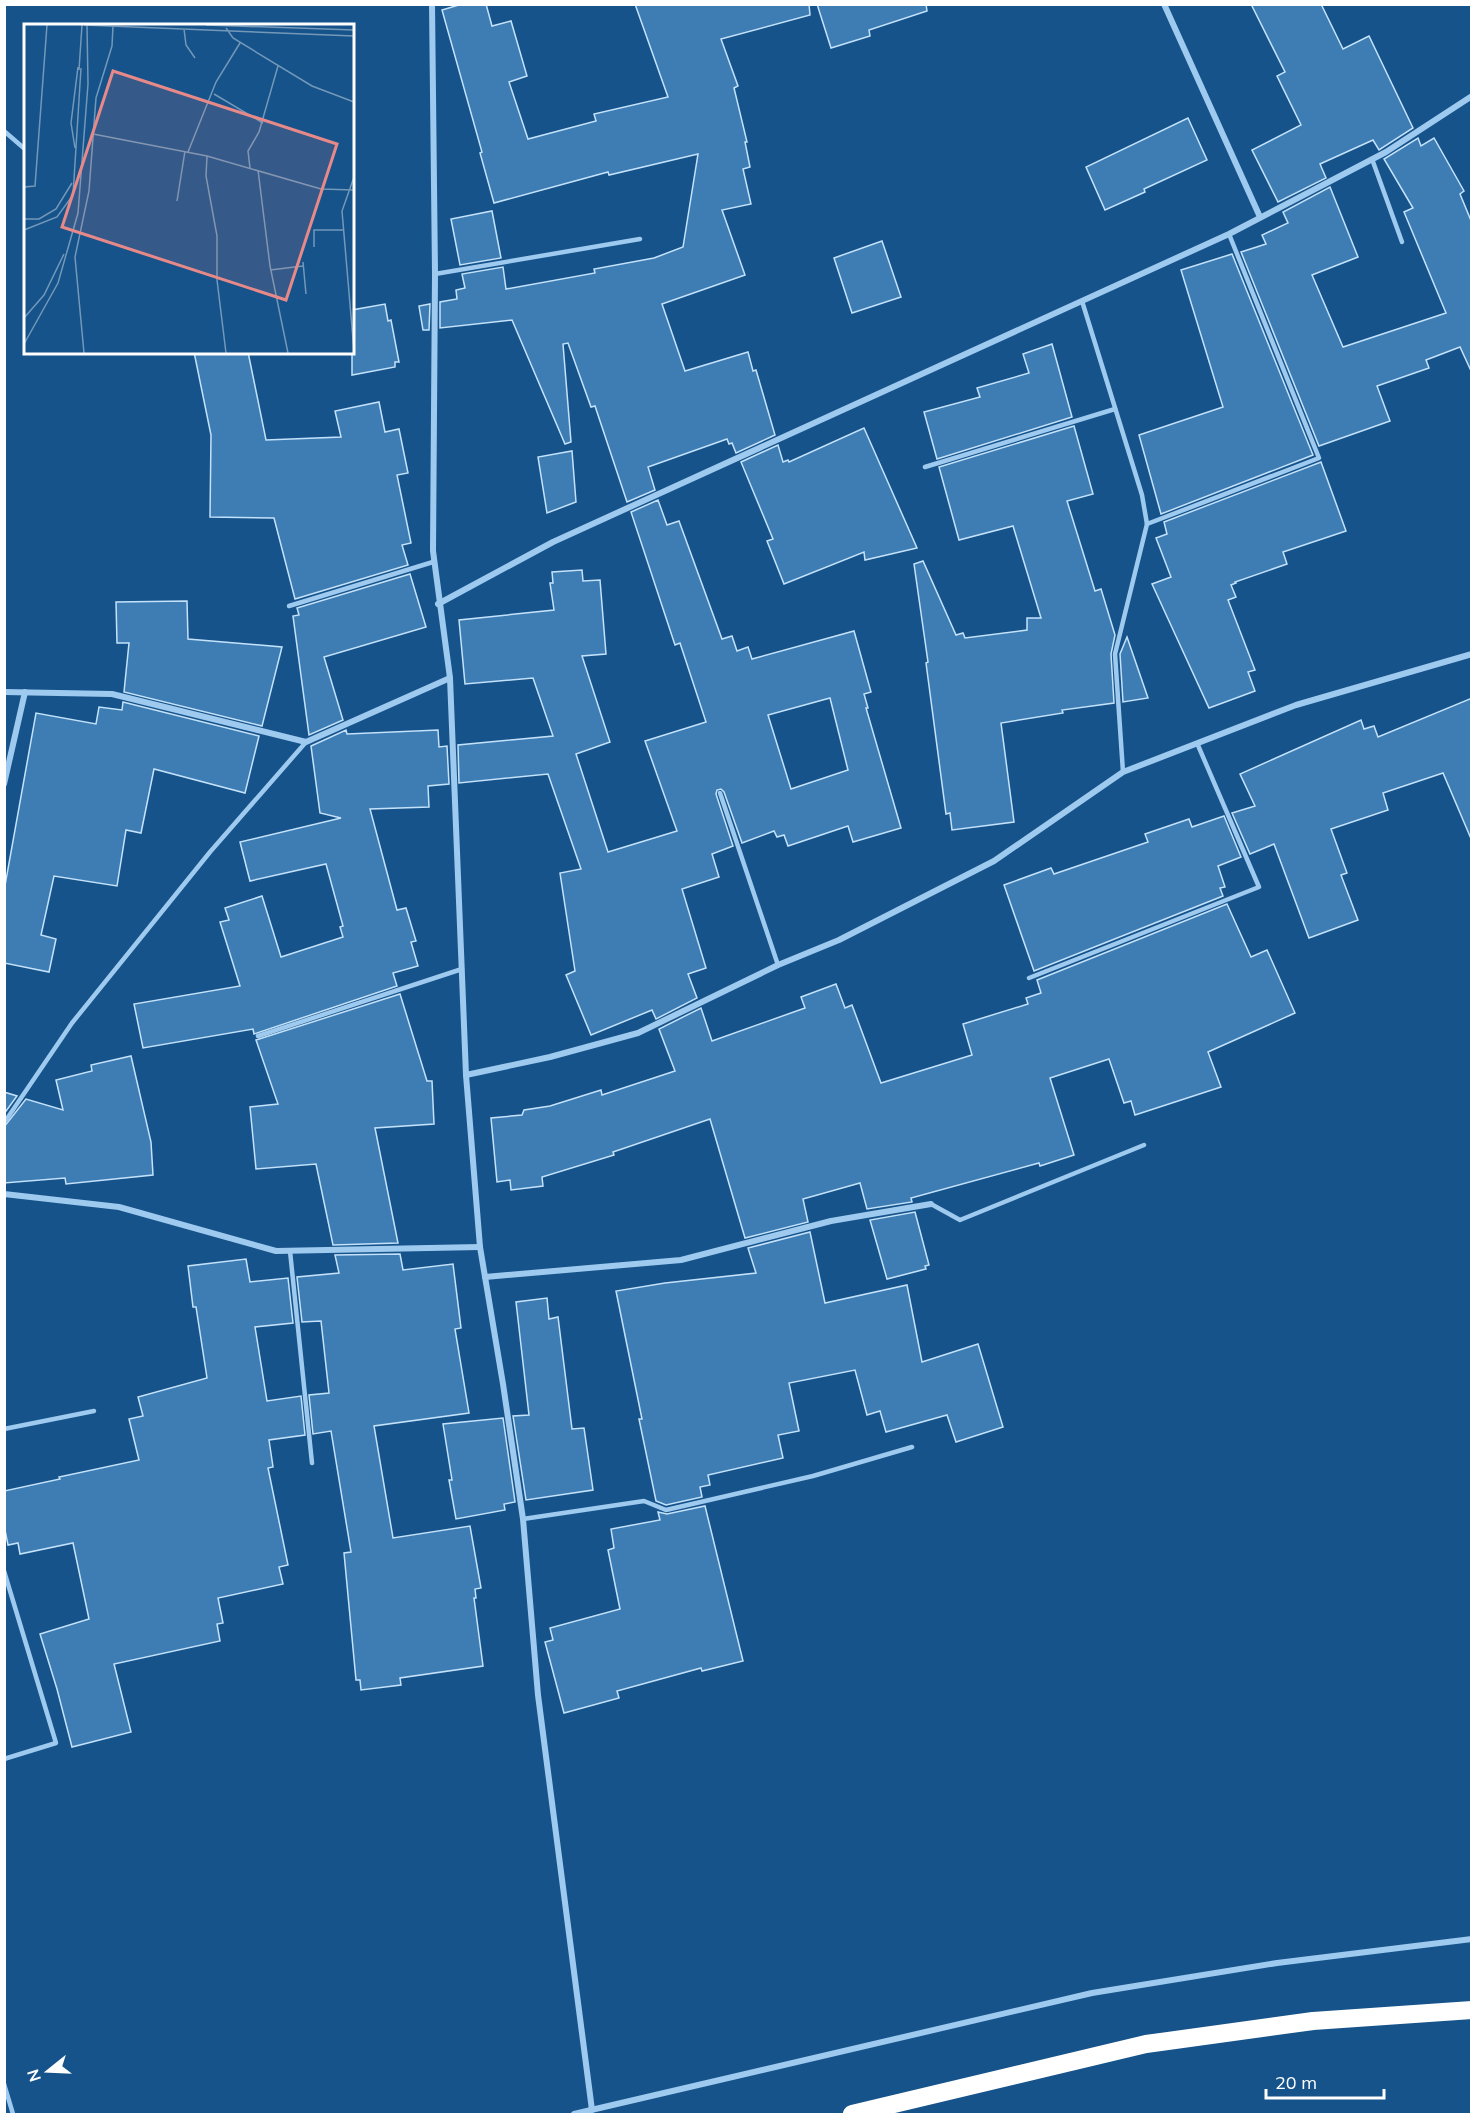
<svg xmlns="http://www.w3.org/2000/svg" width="1476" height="2119" font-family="Mulish,sans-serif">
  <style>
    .building { fill: #3e7db3; stroke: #c4e2fb; stroke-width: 1.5; fill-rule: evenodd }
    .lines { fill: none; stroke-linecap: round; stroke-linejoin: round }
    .service { stroke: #9ecaef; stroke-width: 4.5 }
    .minor { stroke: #9ecaef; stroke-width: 6 }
    .motorway { stroke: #fff; stroke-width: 18 }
    .inset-road { fill: none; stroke: #7398b9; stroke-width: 1.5 }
    .view { fill: #e88989; fill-opacity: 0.15; stroke: #e88989; stroke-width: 3 }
    .inset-edge { fill: none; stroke: #fff; stroke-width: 3 }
  </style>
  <rect width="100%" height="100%" fill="#16538a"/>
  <!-- building -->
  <g class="building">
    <polygon points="462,4 486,4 492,26 511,21 527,76 509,82 528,139 596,121 594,114 668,97 635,4 809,4 810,15 721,39 738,86 734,88 747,142 745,142 750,167 743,169 751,204 722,210 745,275 662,304 685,371 748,352 753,371 756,370 775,435 736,453 732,443 729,444 727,439 648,467 655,490 627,502 595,406 591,407 568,343 563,344 571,442 565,444 512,320 440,328 440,302 457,299 456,290 465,288 462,274 503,267 506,289 595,273 594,269 654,258 683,247 698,154 609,175 608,172 494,203 480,153 482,152 442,10"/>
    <polygon points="817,4 926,4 927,11 869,30 870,36 831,48"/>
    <polygon points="1251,4 1321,4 1343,49 1369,36 1413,128 1379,150 1373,140 1320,164 1326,178 1278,202 1252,150 1301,125 1277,76 1285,72"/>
    <polygon points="1188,118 1207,160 1144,189 1145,192 1105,210 1086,167"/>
    <polygon points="1418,138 1421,146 1434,138 1464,191 1460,194 1472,223 1472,373 1460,347 1426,360 1429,368 1377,386 1390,421 1319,446 1241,252 1266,244 1262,235 1288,223 1283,212 1330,187 1358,257 1312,275 1343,347 1446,313 1404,212 1413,208 1384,159"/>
    <polygon points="492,211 501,258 460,265 451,219"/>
    <polygon points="882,241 901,297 852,313 834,258"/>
    <polygon points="1232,254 1313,455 1161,514 1139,435 1223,407 1181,270"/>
    <polygon points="385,304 388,321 391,320 399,362 395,362 395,367 352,375 352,310"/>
    <polygon points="430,304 429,330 423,330 419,306"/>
    <polygon points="1052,344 1072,417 937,459 924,412 980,397 977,388 1029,373 1023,354"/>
    <polygon points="194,352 248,352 266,440 341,437 335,411 379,402 385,432 399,429 408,473 397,475 411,543 402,545 408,565 295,599 274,518 210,517 211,435"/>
    <polygon points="1074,426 1093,494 1067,501 1095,591 1101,589 1115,635 1111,654 1114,703 1062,710 1063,713 1001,723 1014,822 952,830 950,813 946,814 926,663 928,662 914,564 923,561 956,635 963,633 965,638 1027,630 1027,618 1041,618 1013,526 959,540 939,467"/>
    <polygon points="864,428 917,548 865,560 864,552 784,584 767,541 773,539 741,462 778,445 783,462 788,460 789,462"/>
    <polygon points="572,451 576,502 547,513 538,457"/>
    <polygon points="1321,462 1346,531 1283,552 1287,564 1235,582 1236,583 1231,585 1236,597 1228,600 1255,670 1248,672 1255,691 1209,708 1152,584 1171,577 1156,538 1167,534 1164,522"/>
    <path d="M 658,500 L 667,525 L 679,521 L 722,639 L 732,636 L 737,651 L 748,647 L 752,659 L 854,631 L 871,692 L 864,694 L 868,708 L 866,708 L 901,828 L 853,842 L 848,826 L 788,846 L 784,835 L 777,837 L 774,831 L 742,843 L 724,792 L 721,789 L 717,790 L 716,794 L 733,846 L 712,854 L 719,877 L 682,889 L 706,968 L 688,974 L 697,998 L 656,1019 L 652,1010 L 591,1035 L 566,975 L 575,971 L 560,873 L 581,869 L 548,774 L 459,783 L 458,745 L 553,736 L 533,678 L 465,684 L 459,620 L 554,610 L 550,583 L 553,583 L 552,572 L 582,570 L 583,581 L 600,580 L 606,654 L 582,656 L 610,742 L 576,754 L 608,852 L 677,831 L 645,741 L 706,722 L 680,643 L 675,645 L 631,512 ZM 830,698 L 848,770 L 791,789 L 768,715 Z"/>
    <polygon points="410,574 426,627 324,657 343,720 309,735 293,616 299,615 297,608"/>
    <polygon points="187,601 188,639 282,647 262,726 124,692 129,643 117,643 116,602"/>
    <polygon points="1127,637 1148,698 1123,702 1120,654"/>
    <polygon points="1472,698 1472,841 1443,773 1383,793 1388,810 1331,829 1347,873 1341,875 1358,920 1309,938 1274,844 1250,854 1232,813 1255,806 1240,774 1361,720 1364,729 1374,726 1378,737"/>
    <polygon points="123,702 259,736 245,793 154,769 141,833 126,830 117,886 54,876 41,935 56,939 49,972 4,963 4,891 36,713 96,724 99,707 122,710"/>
    <polygon points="346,730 347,734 438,730 439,747 447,746 449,784 428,786 429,807 370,809 397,910 406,908 416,941 411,942 418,966 393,973 397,986 254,1034 253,1029 143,1048 134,1004 240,986 220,922 229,920 225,908 262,896 281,957 343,937 340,927 343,926 326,864 250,881 240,842 341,818 320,813 311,746"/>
    <polygon points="1224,816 1241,857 1218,866 1225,887 1220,888 1223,896 1034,971 1004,885 1051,868 1054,874 1148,842 1145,834 1189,819 1192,827"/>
    <polygon points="1227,904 1251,957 1267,950 1295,1013 1208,1052 1221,1087 1135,1115 1131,1101 1124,1103 1109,1059 1050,1078 1074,1155 1040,1166 1039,1163 911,1198 912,1202 867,1209 860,1183 803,1199 808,1222 745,1238 710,1119 613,1152 614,1155 542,1177 543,1186 511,1190 510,1180 497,1182 491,1118 522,1115 524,1110 550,1106 601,1090 602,1095 675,1071 659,1029 701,1008 712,1041 805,1008 801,997 836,984 845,1008 852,1005 881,1083 972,1055 963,1024 1028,1004 1026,998 1041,993 1037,980"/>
    <polygon points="400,994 427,1081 432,1081 434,1124 375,1128 398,1243 333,1245 316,1164 256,1169 250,1107 278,1104 256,1040"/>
    <polygon points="131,1056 151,1142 153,1175 66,1184 65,1178 4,1183 4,1127 26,1099 63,1110 56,1080 92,1071 91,1065"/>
    <polygon points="4,1092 17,1096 4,1114"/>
    <polygon points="915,1212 929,1265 925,1266 926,1269 887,1279 870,1220"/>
    <polygon points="810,1232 825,1303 907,1285 922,1362 978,1344 1003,1427 956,1442 947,1415 886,1432 880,1411 867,1415 855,1370 789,1383 799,1431 778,1435 783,1458 708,1475 710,1485 700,1487 702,1497 666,1505 656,1501 639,1419 642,1419 616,1291 665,1283 756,1273 748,1248"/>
    <polygon points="400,1254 403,1270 453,1264 461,1328 455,1329 469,1413 374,1426 393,1538 470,1526 481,1588 475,1589 476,1598 474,1598 483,1666 400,1678 401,1685 361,1690 360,1680 356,1680 344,1553 351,1552 331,1431 313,1434 309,1395 329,1393 321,1321 302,1322 297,1277 339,1273 335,1255"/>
    <polygon points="246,1259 250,1282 288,1278 293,1323 255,1327 267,1401 301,1396 305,1435 269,1440 273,1467 268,1468 288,1565 279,1567 283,1584 218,1598 223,1623 217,1624 220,1641 114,1664 131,1732 72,1747 57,1689 40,1634 89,1619 73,1543 20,1554 18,1543 8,1545 4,1525 4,1491 60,1479 59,1477 139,1460 129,1419 143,1416 138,1397 207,1378 196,1307 193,1307 188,1266"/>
    <polygon points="547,1298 549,1319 558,1317 572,1429 584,1428 593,1490 526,1500 513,1416 529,1415 516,1302"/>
    <polygon points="503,1418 515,1502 504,1504 505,1510 456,1519 449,1480 452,1480 443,1424"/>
    <polygon points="705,1506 743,1661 702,1671 701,1668 617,1691 619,1698 564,1713 545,1642 553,1640 550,1628 620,1609 608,1550 614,1548 611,1529 660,1520 658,1512 667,1514"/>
  </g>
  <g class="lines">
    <!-- service -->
    <g class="service">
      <polyline points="4,131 26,150"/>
      <polyline points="1372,159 1402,242"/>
      <polyline points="435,274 640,239"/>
      <polyline points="1082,301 1142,495 1147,524 1115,654 1123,772"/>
      <polyline points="925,467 1115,409"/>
      <polyline points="1147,524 1319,458 1229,234"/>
      <polyline points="289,606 433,562"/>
      <polyline points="720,793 778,965"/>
      <polyline points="1029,978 1259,887 1197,743"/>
      <polyline points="258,1036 462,969"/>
      <polyline points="4,1123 72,1023 210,852 306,742"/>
      <polyline points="931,1204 960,1220 1144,1145"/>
      <polyline points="290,1251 312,1463"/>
      <polyline points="4,1429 94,1411"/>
      <polyline points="523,1519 644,1501 666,1510 813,1476 912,1447"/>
      <polyline points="4,1571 56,1743 4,1759"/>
      <polyline points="4,2084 13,2114"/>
    </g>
    <!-- minor -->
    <g class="minor">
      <polyline points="432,4 435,274 433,551 450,678 466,1075 480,1247 503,1384 523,1519 538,1695 592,2110"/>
      <polyline points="1164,4 1260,217"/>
      <polyline points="438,604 553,542 1229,234 1386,152 1472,96"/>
      <polyline points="4,692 112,694 306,742 450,678"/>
      <polyline points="4,784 25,692"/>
      <polyline points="466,1075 550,1057 638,1033 778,965 839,940 994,861 1123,772 1296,705 1472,654"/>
      <polyline points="4,1194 119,1207 276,1251 480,1247"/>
      <polyline points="485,1277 681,1260 831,1221 931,1204"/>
      <polyline points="574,2114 1092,1993 1277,1963 1472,1939"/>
    </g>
    <!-- motorway -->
    <polyline class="motorway" points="852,2114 1146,2044 1313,2021 1472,2010"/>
  </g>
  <!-- overview -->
  <g transform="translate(24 24)">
    <rect width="330" height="330" fill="#16538a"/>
    <path class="inset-road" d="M 60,1 L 330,12M 182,1 L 330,6M 202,4 L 209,14 L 288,62 L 330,78M 160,5 L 162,21 L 171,34M 55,46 L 58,1M 190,70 L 239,99M 69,110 L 183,132 L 297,165 L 330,166M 51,124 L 47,99 L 54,43M 164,128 L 192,58 L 216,19M 183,132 L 182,152 L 193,212 L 193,256 L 202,329M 226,144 L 224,127 L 235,108 L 254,42M 234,146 L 246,242 L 264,329M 330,153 L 318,187 L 330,327M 0,163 L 11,162 L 23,1M 153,177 L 161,127M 0,195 L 15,195 L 32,185 L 48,159M 0,206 L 33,193 L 49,171 L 57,44M 290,223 L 290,206 L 320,206M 279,238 L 282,270M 246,246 L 279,242M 0,294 L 20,271 L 40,230M 0,320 L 34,259 L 54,189 L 64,60 L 63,1M 60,329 L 51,233 L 65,167 L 72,74 L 88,22 L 89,2"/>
    <path class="view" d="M 89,47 L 313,120 L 262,276 L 38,203 Z"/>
    <rect width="330" height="330" class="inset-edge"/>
  </g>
  <!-- border -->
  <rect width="1476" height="2119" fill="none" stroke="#ffffff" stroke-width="12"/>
  <!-- north arrow -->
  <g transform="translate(48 2071) rotate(252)" stroke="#16538a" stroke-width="4.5" paint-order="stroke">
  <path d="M0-4.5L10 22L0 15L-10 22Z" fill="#ffffff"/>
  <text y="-9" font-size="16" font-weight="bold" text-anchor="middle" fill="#ffffff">N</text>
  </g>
  <!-- scale -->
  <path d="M1266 2089v9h118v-9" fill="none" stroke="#ffffff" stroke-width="3"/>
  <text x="1275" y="2089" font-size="18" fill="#ffffff" stroke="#16538a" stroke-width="4.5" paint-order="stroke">20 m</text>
</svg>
